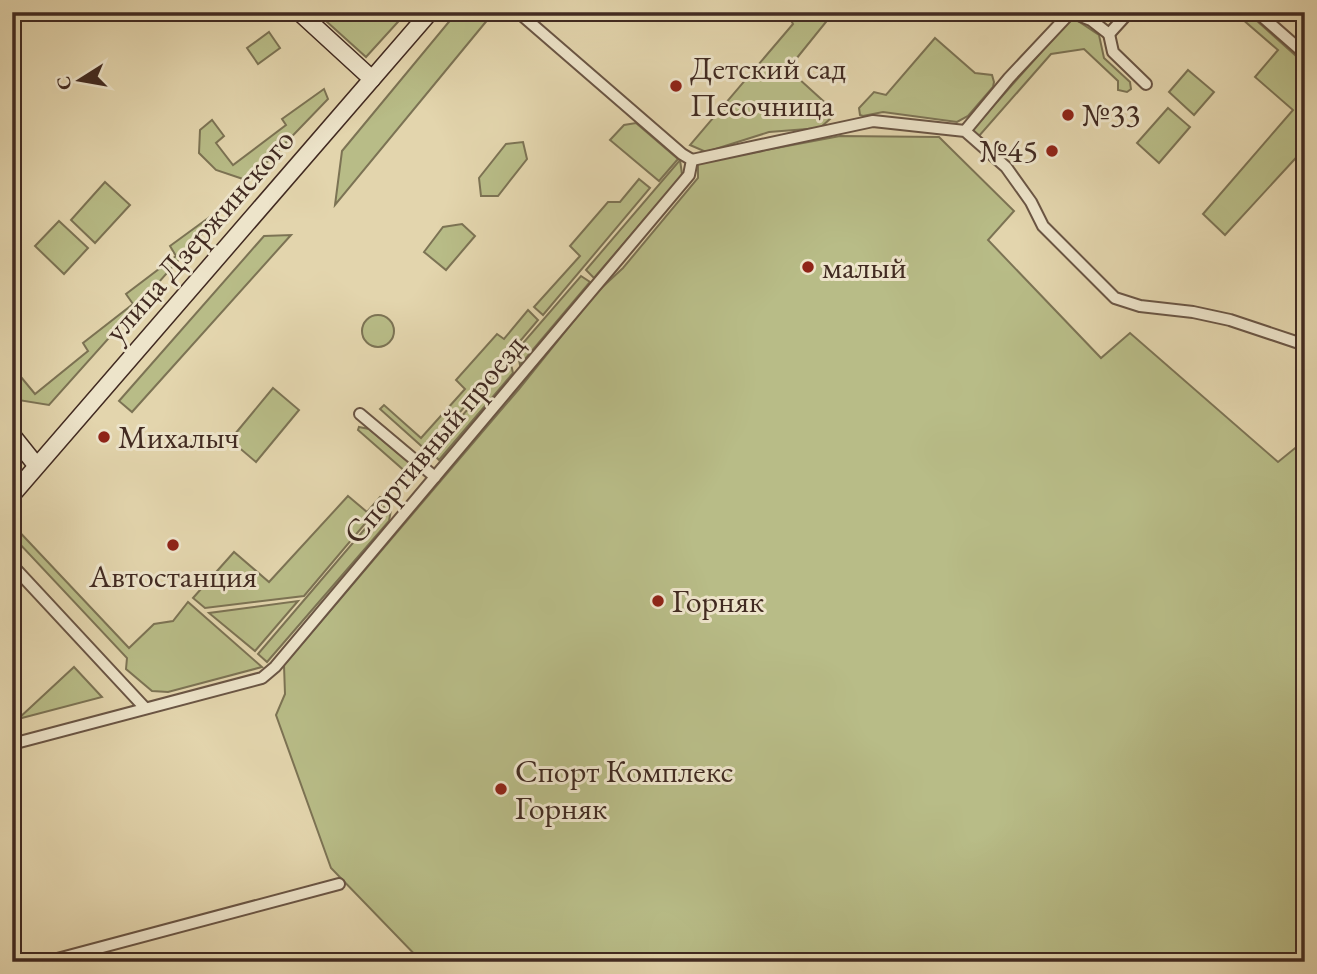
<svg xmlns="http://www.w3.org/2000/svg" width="1317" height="974" font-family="'EB Garamond',serif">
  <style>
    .green { fill: #b8bc87; stroke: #7c7354; stroke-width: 2 }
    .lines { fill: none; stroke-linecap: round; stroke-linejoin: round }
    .street-casing { stroke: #6a5544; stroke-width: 14 }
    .secondary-casing { stroke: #412a21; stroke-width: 19 }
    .street { stroke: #ede4ca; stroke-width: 10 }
    .secondary { stroke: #ede4ca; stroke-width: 16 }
    .poi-dot { fill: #8f2418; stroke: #ede4ca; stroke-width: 2.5 }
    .labels { text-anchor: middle; stroke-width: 6; stroke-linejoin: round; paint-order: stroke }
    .poi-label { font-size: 32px; fill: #412a21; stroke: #ede4ca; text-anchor: start }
    .street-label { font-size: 32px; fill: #412a21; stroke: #ede4ca }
  </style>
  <rect width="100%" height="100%" fill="#e3d5ad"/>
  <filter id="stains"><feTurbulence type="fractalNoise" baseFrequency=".00286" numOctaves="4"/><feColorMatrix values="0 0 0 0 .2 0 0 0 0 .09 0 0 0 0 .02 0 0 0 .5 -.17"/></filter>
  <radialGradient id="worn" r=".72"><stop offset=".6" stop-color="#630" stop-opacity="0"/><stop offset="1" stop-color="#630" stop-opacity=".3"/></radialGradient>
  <!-- green -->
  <g class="green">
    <polygon points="316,12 407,12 366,57"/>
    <polygon points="457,12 482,12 489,18 335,205 342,151"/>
    <polygon points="787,12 834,12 788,69 831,108 831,118 820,128 769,132 706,152 690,145 793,24"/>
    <polygon points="1234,12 1247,12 1305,64 1305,148 1225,235 1203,214 1293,110 1255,77 1278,50"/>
    <polygon points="1072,20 1078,21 1099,35 1104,58 1130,82 1131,89 1127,92 1118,90 1118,81 1084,49 1051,54 979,136 973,133 972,130 1067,23"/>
    <polygon points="269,32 280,48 258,64 247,48"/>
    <polygon points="935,38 975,73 992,75 994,82 993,87 968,116 957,122 883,112 863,116 860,115 859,108 874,92 886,95"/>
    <polygon points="1188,70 1214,92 1194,115 1169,92"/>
    <polygon points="324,89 328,99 249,181 216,170 199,153 200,130 212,120 224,136 216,143 233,165 286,125 282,119"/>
    <polygon points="1168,108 1190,127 1159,163 1137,143"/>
    <polygon points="636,123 678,159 659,181 610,140 624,125"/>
    <polygon points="840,136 939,137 1014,211 988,240 1101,358 1130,333 1278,462 1305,440 1305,962 422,962 331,868 276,715 285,694 284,665 519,389 596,293 623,268 698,178 698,163"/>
    <polygon points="523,142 527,159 498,196 481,196 479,178 506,144"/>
    <polygon points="680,160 682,174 679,179 594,278 586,270"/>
    <polygon points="639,179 650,188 543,315 534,307 580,256 570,246 608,202 620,202"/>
    <polygon points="105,182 130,205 95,243 71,220"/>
    <polygon points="211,216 209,226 49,405 12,399 12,366 35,394 88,351 83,343 133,304 126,294 176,256 170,246"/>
    <polygon points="59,221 88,248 64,274 35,246"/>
    <polygon points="462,224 475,236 446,270 424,252 443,227"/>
    <polygon points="291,235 132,412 119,401 264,236"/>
    <polygon points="581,276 590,282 520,365 517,350"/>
    <polygon points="528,310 538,320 427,451 380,409 384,405 421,438 465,389 456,380 497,334 504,339"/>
    <circle cx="378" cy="331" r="16"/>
    <polygon points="510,360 513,373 439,460 431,452"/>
    <polygon points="273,388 299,410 256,462 230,440"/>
    <polygon points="359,427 369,429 413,466 407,473 358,430"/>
    <polygon points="348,496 367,512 380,497 385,500 304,596 205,608 193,598 234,552 269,582"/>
    <polygon points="387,503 391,510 389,521 267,662 258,654"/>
    <polygon points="12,524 129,648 154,624 173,621 188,602 262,667 168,692 152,691 126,669 127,658 18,542 12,543"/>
    <polygon points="298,601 255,651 209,613"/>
    <polygon points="74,667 102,697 18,719"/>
  </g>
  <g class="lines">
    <!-- street casing -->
    <g class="street-casing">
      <g id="street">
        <polyline points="1071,12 1091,20 1109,34 1129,12"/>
        <polyline points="1257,12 1305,54"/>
        <polyline points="1109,34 1113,52 1146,84"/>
        <polyline points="965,131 1009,78 1071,12"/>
        <polyline points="692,160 873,121 965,131 1006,167 1031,202 1043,226 1115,298 1140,306 1193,312 1230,320 1305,345"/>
        <polyline points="360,414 435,477"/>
        <polyline points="12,565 145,708"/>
        <polyline points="12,744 262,678 275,667 689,175 692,160 682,154 518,12"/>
        <polyline points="46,962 339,884"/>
      </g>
    </g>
    <!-- secondary casing -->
    <g class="secondary-casing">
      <g id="secondary">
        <polyline points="299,12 372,79"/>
        <polyline points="12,435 36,465"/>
        <polyline points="12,495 430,12"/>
      </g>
    </g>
    <!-- street -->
    <use href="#street" class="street"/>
    <!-- secondary -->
    <use href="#secondary" class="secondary"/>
  </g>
  <!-- markers -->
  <g class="poi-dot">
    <circle cx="676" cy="86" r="7"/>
    <circle cx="1068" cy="115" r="7"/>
    <circle cx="1052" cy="151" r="7"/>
    <circle cx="808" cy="267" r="7"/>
    <circle cx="104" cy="437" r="7"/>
    <circle cx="173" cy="545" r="7"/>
    <circle cx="658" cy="601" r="7"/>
    <circle cx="501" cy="789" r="7"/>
  </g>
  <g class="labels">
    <!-- poi labels -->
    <g class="poi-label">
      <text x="690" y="79">Детский сад<tspan x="690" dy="37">Песочница</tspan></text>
      <text x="1082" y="126">№33</text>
      <text x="1038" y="162" text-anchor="end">№45</text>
      <text x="822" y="278">малый</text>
      <text x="118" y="448">Михалыч</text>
      <text x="173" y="587" text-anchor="middle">Автостанция</text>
      <text x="672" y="612">Горняк</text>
      <text x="515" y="782">Спорт Комплекс<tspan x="515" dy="37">Горняк</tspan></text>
    </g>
    <!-- street labels -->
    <g class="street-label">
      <text transform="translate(199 235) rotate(-49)" y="11">улица Дзержинского</text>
      <text transform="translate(434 439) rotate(-50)" y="11">Спортивный проезд</text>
    </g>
  </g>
  <!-- margin -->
  <rect width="1317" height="974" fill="none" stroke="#e3d5ad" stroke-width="42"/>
  <rect x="14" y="14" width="1289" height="946" fill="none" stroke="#412a21" stroke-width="3.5"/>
  <rect x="21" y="21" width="1275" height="932" fill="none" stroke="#412a21" stroke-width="2"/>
  <!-- north arrow -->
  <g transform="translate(80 80) rotate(259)" stroke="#ede4ca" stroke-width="5" paint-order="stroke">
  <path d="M0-5L12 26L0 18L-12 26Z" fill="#412a21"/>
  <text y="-10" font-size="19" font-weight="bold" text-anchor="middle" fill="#412a21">С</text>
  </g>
  <rect width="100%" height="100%" filter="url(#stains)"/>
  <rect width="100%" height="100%" fill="url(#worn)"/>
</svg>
